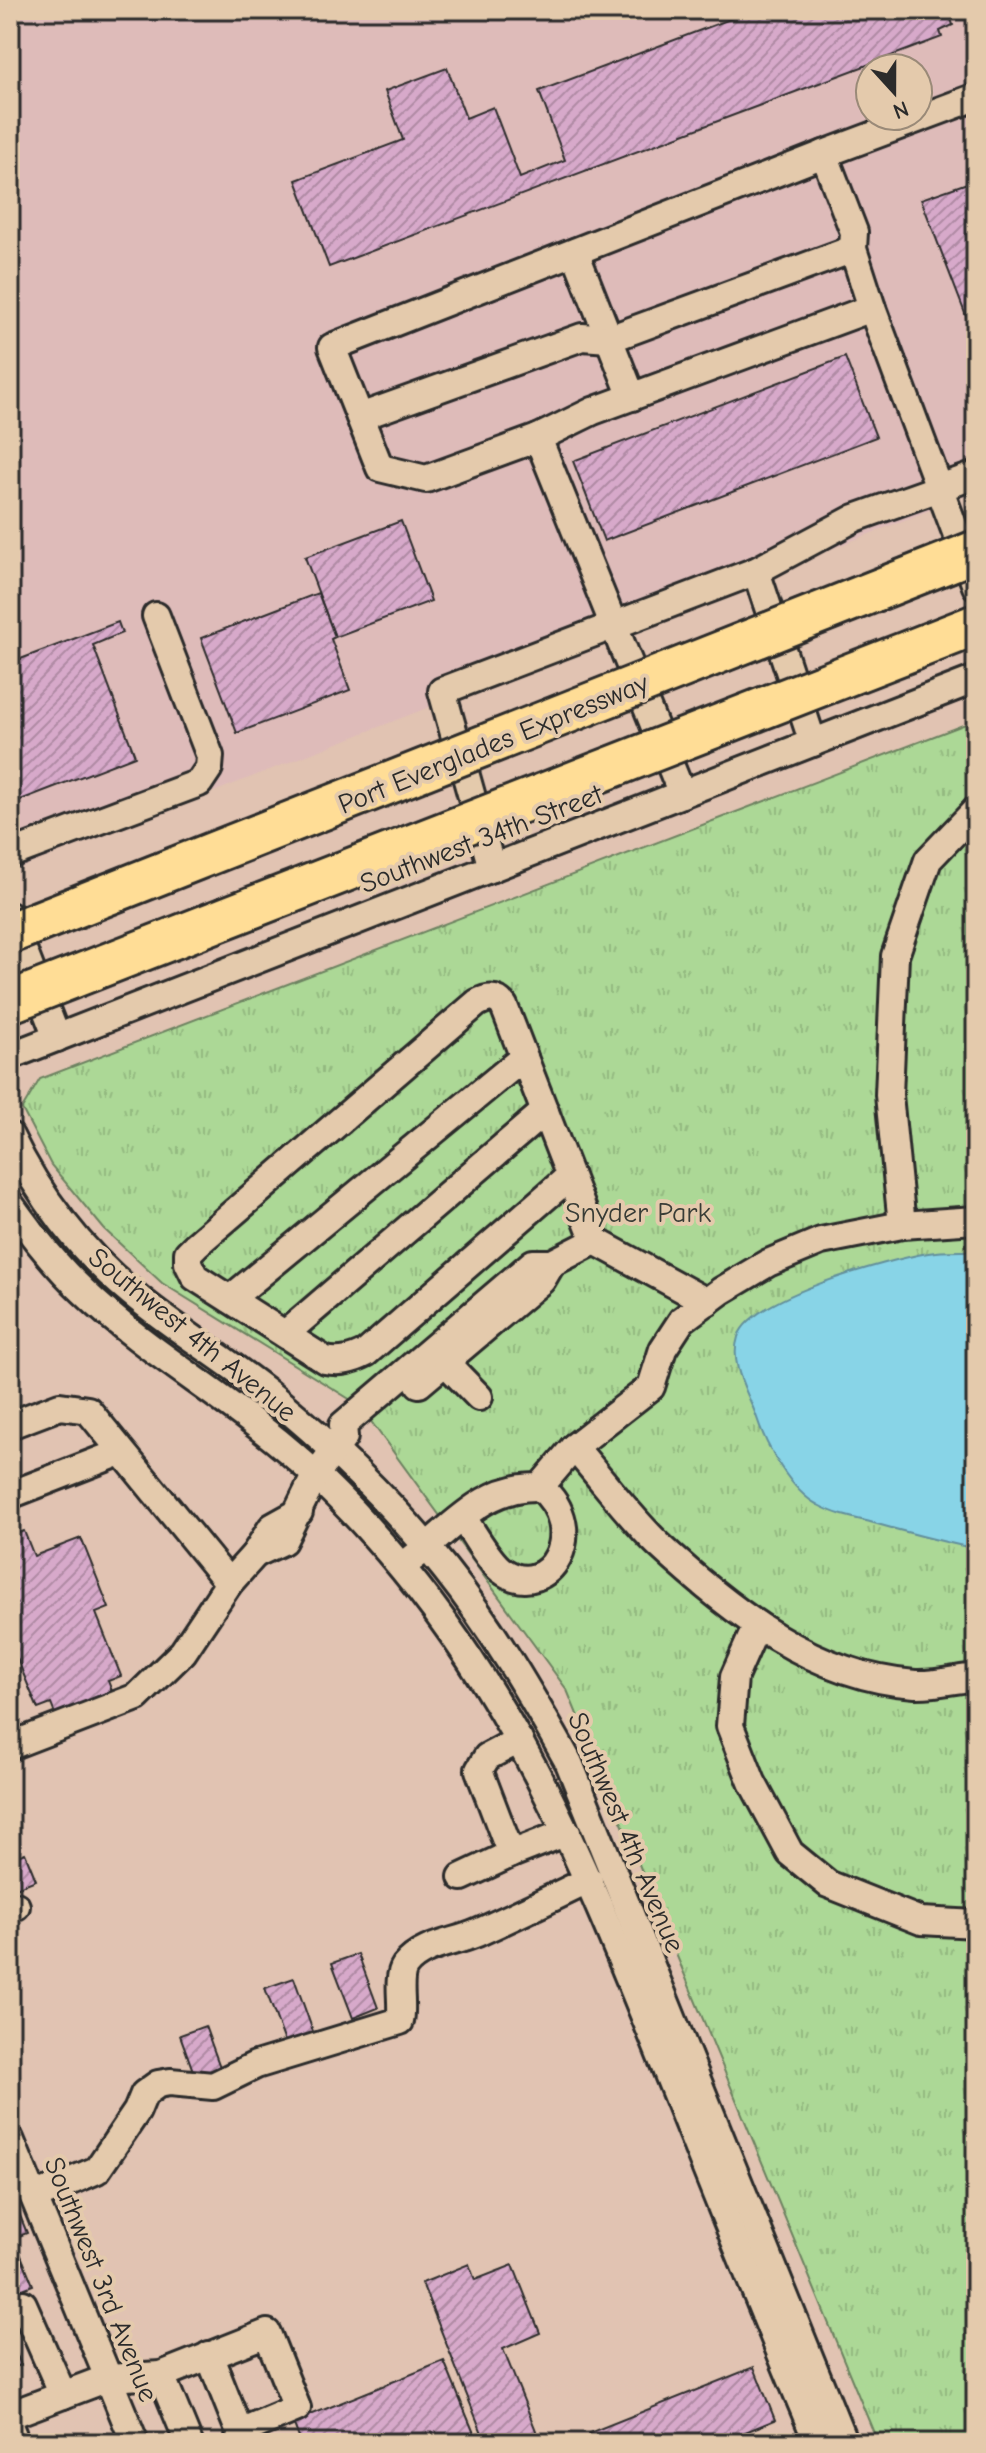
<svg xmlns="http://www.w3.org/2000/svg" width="986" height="2453" font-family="'Comic Neue',sans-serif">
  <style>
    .built { fill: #debbb9; fill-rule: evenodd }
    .park { fill: url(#park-tufts); stroke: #6c8260; stroke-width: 2 }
    .water { fill: #88d4e7; stroke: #63909c; stroke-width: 2 }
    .building { fill: url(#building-hatch); stroke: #2b2b2b; stroke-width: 2 }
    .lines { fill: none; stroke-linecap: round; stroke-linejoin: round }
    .minor-casing { stroke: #2b2b2b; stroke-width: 32 }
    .minor { stroke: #e4caac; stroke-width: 26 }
    .highway-bridge-casing { stroke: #2b2b2b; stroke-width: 46; stroke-linecap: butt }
    .highway-bridge { stroke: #ffdd96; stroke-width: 40 }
    .labels { text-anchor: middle; stroke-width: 8; stroke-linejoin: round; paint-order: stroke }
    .street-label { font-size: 28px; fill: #2b2b2b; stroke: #e4caac }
    .park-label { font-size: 28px; fill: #383c36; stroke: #e4caac }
  </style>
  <defs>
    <pattern id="park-tufts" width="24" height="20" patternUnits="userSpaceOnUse" patternTransform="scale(2)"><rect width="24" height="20" fill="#acd896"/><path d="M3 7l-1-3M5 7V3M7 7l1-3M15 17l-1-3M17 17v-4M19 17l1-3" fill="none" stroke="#94ba81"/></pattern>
    <pattern id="building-hatch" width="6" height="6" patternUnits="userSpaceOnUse" patternTransform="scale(2)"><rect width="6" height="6" fill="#d7a9ca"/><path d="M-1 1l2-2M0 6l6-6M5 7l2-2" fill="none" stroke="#af8aa4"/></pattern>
  </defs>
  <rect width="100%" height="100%" fill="#e1c3b2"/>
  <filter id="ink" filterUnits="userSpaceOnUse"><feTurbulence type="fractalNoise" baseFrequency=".0125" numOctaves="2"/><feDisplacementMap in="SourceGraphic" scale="16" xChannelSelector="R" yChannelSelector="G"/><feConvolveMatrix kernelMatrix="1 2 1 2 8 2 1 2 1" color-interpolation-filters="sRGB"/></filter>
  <g filter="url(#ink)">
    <!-- built -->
    <path class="built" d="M 10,10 L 976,10 L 976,492 L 10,872 ZM 870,68 L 918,68 L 918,116 L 870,116 Z"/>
    <!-- park -->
    <polygon class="park" points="976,720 976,2443 878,2443 567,1690 359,1405 162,1283 104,1229 51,1165 22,1109 40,1079"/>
    <!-- water -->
    <path class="water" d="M 976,1251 L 976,1549 C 940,1541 905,1532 870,1522 C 853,1518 834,1514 818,1505 C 791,1491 766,1446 757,1418 C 748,1392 729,1365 738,1337 C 750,1297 888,1260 928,1253 C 943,1250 960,1251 976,1251 Z"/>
    <!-- building -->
    <g class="building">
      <polygon points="754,10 948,10 953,25 940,31 942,37 329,267 296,180 403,140 385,91 447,68 466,118 493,107 520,178 565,160 539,91"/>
      <polygon points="976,180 976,342 921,199"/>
      <polygon points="845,357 876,437 604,541 573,461"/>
      <polygon points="401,521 431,601 335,637 305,557"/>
      <polygon points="318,593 335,637 331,639 350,690 237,733 201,638"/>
      <polygon points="118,622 122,633 93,645 135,756 10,804 10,663"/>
      <polygon points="24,1531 34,1556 81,1538 109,1608 96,1613 121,1676 108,1681 112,1691 55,1714 51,1704 38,1709 10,1642 10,1536"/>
      <polygon points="25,1853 36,1880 16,1888 10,1874 10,1859"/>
      <polygon points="358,1954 378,2008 353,2018 332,1963"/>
      <polygon points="294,1978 316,2040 288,2050 265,1988"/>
      <polygon points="205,2026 221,2070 196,2079 180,2035"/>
      <polygon points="10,2191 27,2233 14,2238 33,2285 20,2290 17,2282 10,2284"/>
      <polygon points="469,2264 475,2280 513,2265 540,2333 503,2349 541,2443 486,2443 422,2283"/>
      <polygon points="10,2339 21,2365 10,2369"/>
      <polygon points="444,2361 478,2443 301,2443 293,2422"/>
      <polygon points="754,2367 775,2420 718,2443 592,2443 589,2433"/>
    </g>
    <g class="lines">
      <!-- minor casing -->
      <g class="minor-casing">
        <g id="minor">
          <polyline points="824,154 976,97"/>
          <polyline points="575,252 632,397"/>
          <polyline points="360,417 582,337 609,339 853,249"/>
          <polyline points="538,438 593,411 872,308"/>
          <polyline points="756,571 813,743"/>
          <polyline points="682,794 538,438 426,479 380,468 332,347 824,154 854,232 853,249 872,308 976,586"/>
          <polyline points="10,854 199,783 209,768 210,756 156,616"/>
          <polyline points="492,868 442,691 756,571 855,518 976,475"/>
          <polyline points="10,916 57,1038"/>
          <polyline points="10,1056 976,679"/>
          <path d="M 10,1136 C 38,1195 81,1252 132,1293 C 177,1331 228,1360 274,1398 C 335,1448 395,1506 445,1569 C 493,1629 532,1696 569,1763 L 844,2443"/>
          <path d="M 570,1176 L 366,1353 C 352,1360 341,1363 325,1360 L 195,1277 L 188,1263 L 188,1253 L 196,1245 L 477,1003 C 488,997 496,996 504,1006 L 595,1241"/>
          <path d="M 10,1204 C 32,1235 55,1265 83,1291 C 138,1344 204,1383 263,1430 C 315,1470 361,1518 403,1569 C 522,1713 586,1871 655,2042 C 709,2176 762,2310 818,2443"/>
          <polyline points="902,1225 889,1095 895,956 928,860 976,810"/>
          <polyline points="230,1299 524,1057"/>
          <polyline points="285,1334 545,1111"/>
          <polyline points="445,1362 479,1397"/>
          <polyline points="419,1384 542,1280 552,1263"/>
          <polyline points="10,1425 60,1406 88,1410 229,1583 255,1554"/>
          <path d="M 574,1447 C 602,1479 628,1515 658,1544 C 730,1611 814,1677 915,1684 C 935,1685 957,1679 976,1677"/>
          <polyline points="10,1495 121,1452"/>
          <polyline points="299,1512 272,1527 255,1554 283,1541 316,1474 344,1437 343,1425 533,1263 552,1263 595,1241 707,1302"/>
          <path d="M 463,1518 C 473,1532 490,1564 504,1572 C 549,1601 591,1530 540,1487"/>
          <path d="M 413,1558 C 454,1526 485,1485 540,1487 L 574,1447 L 651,1387 L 663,1349 L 682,1320 L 721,1291 L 768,1263 L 821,1241 L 902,1225 L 976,1220"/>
          <polyline points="757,1625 734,1677 730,1726 752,1782 790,1853 828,1884 921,1921 976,1924"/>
          <polyline points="519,1740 487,1757 479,1770 511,1854 567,1832"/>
          <polyline points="10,1746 137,1697 183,1652 229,1583"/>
          <polyline points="462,1877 511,1854"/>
          <polyline points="10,1908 16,1906"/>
          <polyline points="10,2139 135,2443"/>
          <path d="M 34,2197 L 97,2170 L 137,2111 L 144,2094 L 158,2084 L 170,2082 L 213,2086 L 256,2065 L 400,2021 C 404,2005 396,1979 405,1966 C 421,1945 454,1943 477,1933 C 515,1916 552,1898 589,1880"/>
          <polyline points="23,2304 63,2395"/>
          <polyline points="209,2355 244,2443"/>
          <polyline points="161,2375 189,2443"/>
          <polyline points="10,2415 108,2378 161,2375 267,2333 297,2408 240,2432"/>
          <polyline points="10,2428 16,2443"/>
        </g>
      </g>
      <!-- minor -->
      <use href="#minor" class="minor"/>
      <!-- highway-bridge casing -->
      <g class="highway-bridge-casing">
        <g id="highway-bridge">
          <polyline points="10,933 976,551"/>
          <polyline points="10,1002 976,625"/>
        </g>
      </g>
      <!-- highway-bridge -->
      <use href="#highway-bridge" class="highway-bridge"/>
    </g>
  </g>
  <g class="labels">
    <!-- street labels -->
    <g class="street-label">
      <text transform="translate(493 743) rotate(-22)" y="10">Port Everglades Expressway</text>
      <text transform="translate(481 838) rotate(-21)" y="10">Southwest 34th Street</text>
      <text transform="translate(193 1334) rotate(39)" y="10">Southwest 4th Avenue</text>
      <text transform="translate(627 1832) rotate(67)" y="10">Southwest 4th Avenue</text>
      <text transform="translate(102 2279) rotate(68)" y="10">Southwest 3rd Avenue</text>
    </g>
    <!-- park labels -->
    <g class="park-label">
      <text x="638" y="1222">Snyder Park</text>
    </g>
  </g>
  <!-- margin -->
  <rect width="986" height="2453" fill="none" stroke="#e4caac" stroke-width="40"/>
  <rect x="20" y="20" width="946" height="2413" fill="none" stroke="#2b2b2b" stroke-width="3" filter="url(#ink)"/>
  <!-- north arrow -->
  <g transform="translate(894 92) rotate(159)"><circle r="38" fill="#e4caac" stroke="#9a8a78" stroke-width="2"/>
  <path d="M0-6L14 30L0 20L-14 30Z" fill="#2b2b2b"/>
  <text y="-12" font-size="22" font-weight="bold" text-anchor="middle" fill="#2b2b2b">N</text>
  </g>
</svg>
